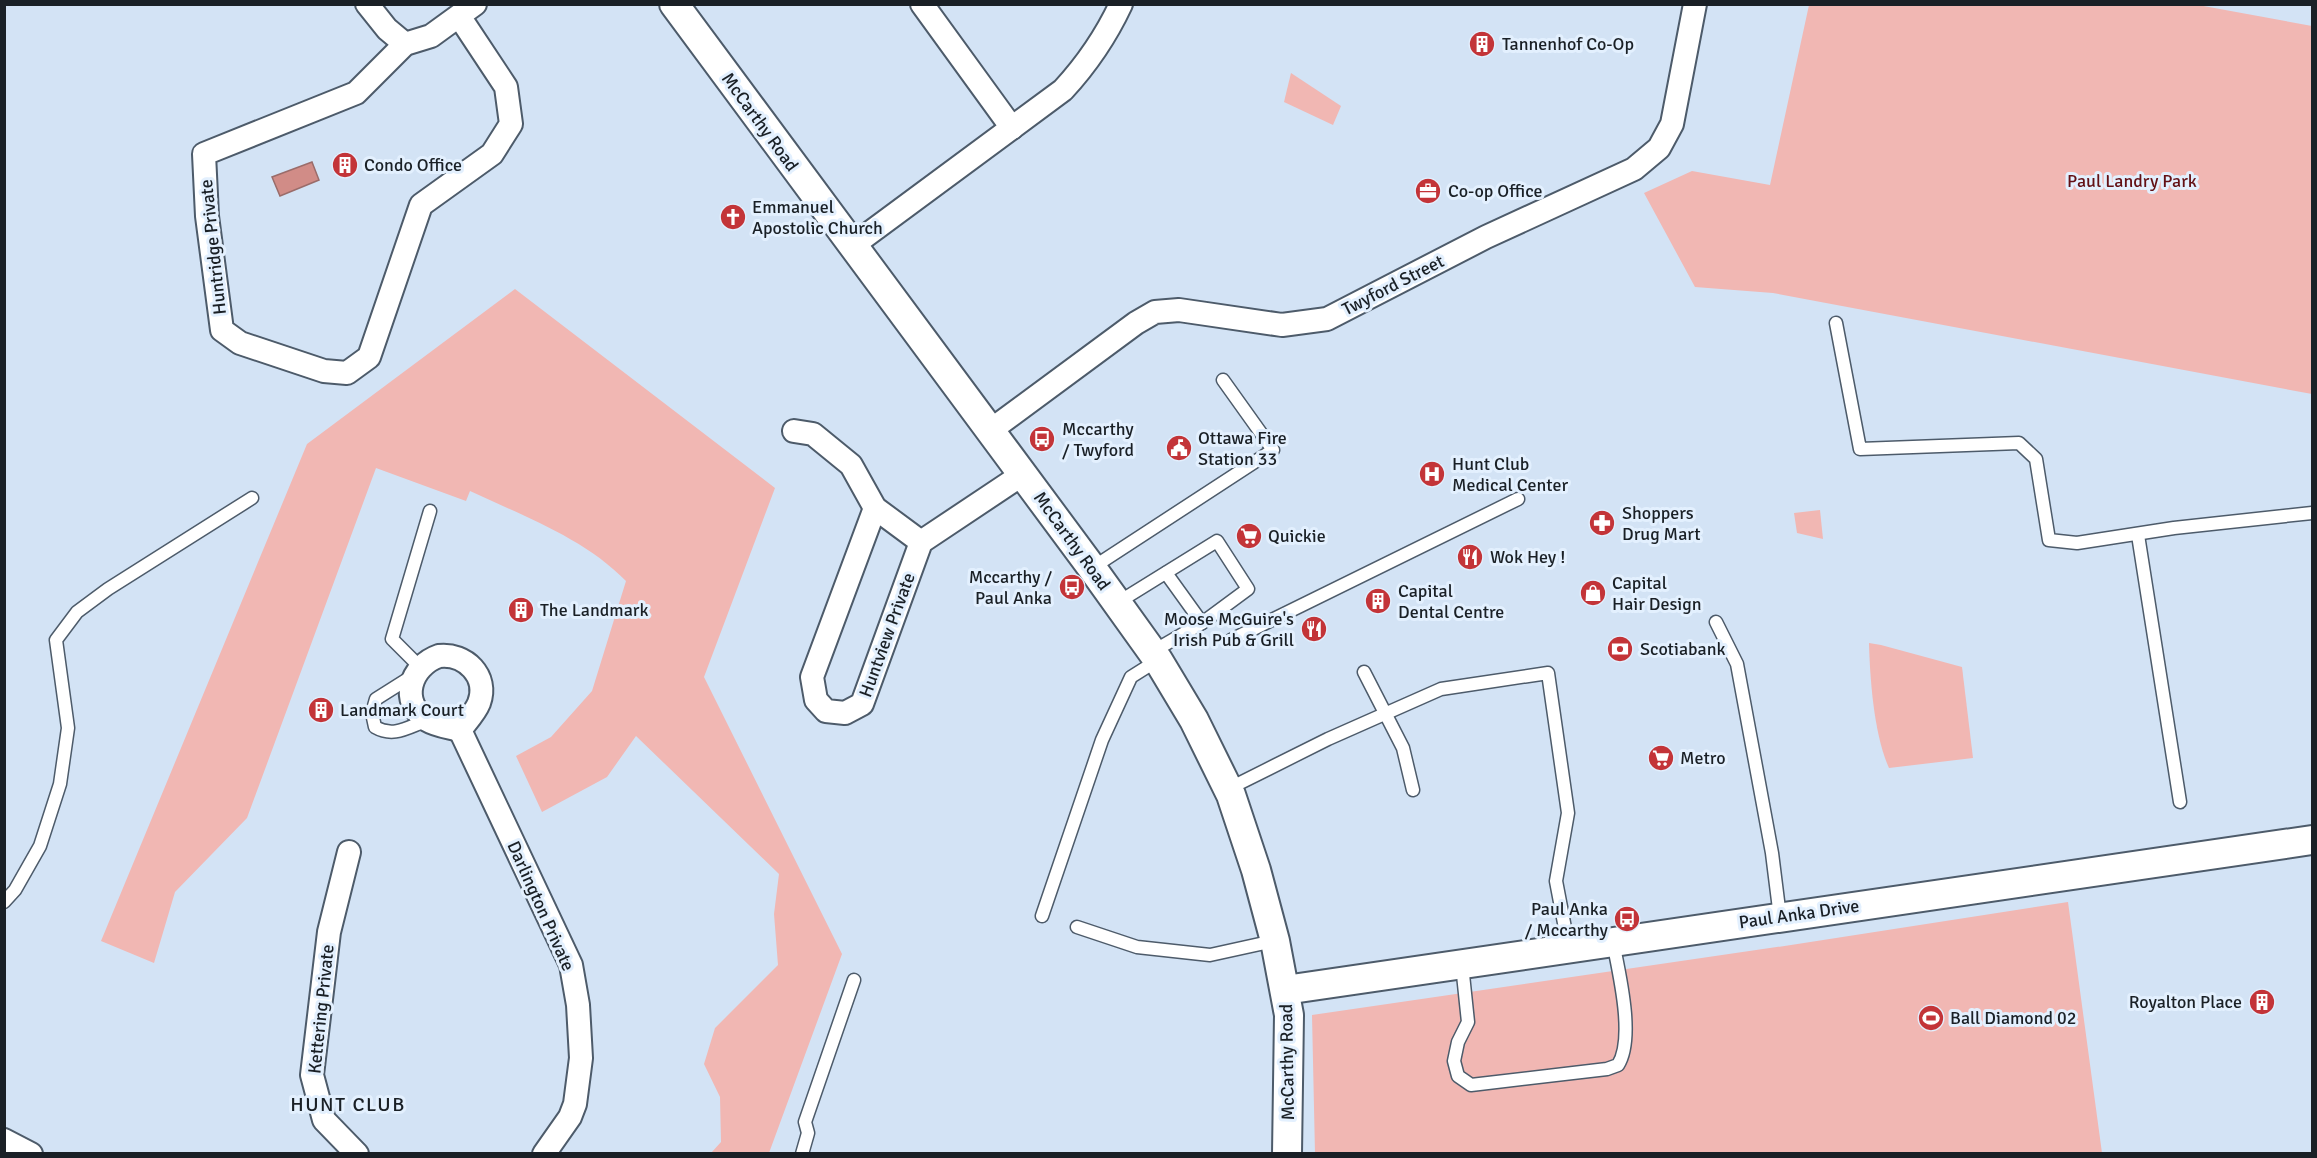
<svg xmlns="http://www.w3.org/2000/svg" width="2317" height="1158" font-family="Signika,sans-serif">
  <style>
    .green { fill: #f1b7b3 }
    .water { fill: #d18c87; stroke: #9a6c6a; stroke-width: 1.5 }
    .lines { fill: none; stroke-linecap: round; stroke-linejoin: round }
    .service-casing { stroke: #4d5b6a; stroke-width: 15 }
    .minor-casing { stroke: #4d5b6a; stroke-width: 26 }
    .tertiary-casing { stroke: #4d5b6a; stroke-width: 32 }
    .service { stroke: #fff; stroke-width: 12 }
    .minor { stroke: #fff; stroke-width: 22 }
    .tertiary { stroke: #fff; stroke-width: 28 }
    .labels { text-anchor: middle; stroke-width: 6; stroke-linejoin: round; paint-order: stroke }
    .poi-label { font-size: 18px; fill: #1a2026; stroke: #e3f0fe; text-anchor: start }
    .street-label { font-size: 18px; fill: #1a2026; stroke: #e3f0fe }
    .park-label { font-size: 18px; fill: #631015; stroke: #e3f0fe }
    .neighbourhood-label { font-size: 20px; letter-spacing: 1.5px; fill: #1a2026; stroke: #e3f0fe }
  </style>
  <rect width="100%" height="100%" fill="#d3e3f5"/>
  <!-- green -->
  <g class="green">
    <polygon points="2198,5 2312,26 2312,394 1773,293 1695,287 1644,193 1692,171 1770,185 1809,5"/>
    <polygon points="1291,73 1341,106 1333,125 1284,102"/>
    <path d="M 515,289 L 775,488 L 704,677 L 842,954 L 769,1153 L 711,1153 L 721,1142 L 720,1097 L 704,1064 L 715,1028 L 778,965 L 774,914 L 779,874 L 636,736 L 607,777 L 542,812 L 516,756 L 551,737 L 592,691 L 626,581 C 584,538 523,516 470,491 L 466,501 L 376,468 L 247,818 L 175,892 L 154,963 L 101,941 L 307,444 Z"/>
    <polygon points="1820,510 1823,539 1797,533 1794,513"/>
    <path d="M 1869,643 L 1881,645 L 1962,667 L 1973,758 L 1889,768 C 1874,735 1870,680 1869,643 Z"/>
    <polygon points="2068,902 2102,1153 1315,1153 1312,1015 1791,945"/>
  </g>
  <!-- water -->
  <polygon class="water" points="312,162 319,180 280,196 272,177"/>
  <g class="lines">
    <!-- service casing -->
    <g class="service-casing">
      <g id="service">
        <polyline points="1836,323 1860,449 2019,443 2036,459 2049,540 2077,543 2174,528 2312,513"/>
        <polyline points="2138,535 2180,802"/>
        <polyline points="1092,568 1273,450 1223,380"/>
        <polyline points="1166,573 1202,623"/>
        <polyline points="1117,603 1217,541 1248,589 1202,623 1152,652"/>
        <polyline points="1716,622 1737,664 1772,853 1780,917"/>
        <polyline points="1231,640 1518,499"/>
        <polyline points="420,667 392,639 430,511"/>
        <polyline points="1364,672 1403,748 1413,790"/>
        <path d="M 414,675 L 376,699 L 372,713 L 375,727 C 394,738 408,727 428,720"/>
        <polyline points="1228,789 1328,739 1441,689 1548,673 1568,813 1556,881 1569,949"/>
        <polyline points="4,902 15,890 40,846 60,784 68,728 56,640 77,612 108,589 252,498"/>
        <polyline points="1042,916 1102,740 1131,677 1158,660"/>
        <polyline points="1077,927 1137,947 1210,955 1274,941"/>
        <path d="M 1462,965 L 1468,1022 L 1458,1042 L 1454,1061 L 1458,1076 L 1471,1085 L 1607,1069 L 1618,1065 C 1635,1038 1619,973 1613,942"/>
        <polyline points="802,1154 808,1133 805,1122 854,980"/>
      </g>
    </g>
    <!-- minor casing -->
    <g class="minor-casing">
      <g id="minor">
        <polyline points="367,4 387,29 405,44"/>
        <polyline points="922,4 1012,128"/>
        <polyline points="459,16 506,87 511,124 492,154 421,205 369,357 347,373 324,371 240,343 222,330 207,216 204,154 356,93 405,44 431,36 475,4"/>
        <path d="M 852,246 L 1063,90 C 1087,64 1106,36 1121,4"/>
        <polyline points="991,430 1136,323 1155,312 1179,310 1282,325 1327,319 1486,237 1634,169 1659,148 1672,124 1695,4"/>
        <polyline points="794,431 813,434 851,465 875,508 921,542"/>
        <polyline points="875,508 812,677 816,700 826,711 845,713 862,704 921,542 1023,474"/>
        <path d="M 439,656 C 465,653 489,676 479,703 C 475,713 466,722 460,730 C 449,727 437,726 427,720 C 399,702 410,666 439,656 Z"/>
        <polyline points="460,730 571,965 578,1005 581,1058 575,1104 570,1117 544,1154"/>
        <polyline points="349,852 329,932 312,1075 324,1120 357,1154"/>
        <polyline points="4,1140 31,1154"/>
      </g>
    </g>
    <!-- tertiary casing -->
    <g class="tertiary-casing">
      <g id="tertiary">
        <polyline points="674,4 1092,568 1158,660 1194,720 1231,795 1256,870 1275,941 1289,1015 1287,1154"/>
        <polyline points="1285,990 2312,840"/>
      </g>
    </g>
    <!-- service -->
    <use href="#service" class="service"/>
    <!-- minor -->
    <use href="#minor" class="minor"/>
    <!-- tertiary -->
    <use href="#tertiary" class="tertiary"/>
  </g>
  <!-- icons -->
  <defs>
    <g id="building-disc" transform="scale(1.35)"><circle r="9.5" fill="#c33438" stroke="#e3f0fe"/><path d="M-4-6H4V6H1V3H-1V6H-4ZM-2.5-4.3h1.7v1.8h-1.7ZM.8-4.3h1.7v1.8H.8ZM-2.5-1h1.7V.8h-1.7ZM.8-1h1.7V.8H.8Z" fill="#fff"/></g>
    <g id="office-disc" transform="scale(1.35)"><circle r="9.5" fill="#c33438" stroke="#e3f0fe"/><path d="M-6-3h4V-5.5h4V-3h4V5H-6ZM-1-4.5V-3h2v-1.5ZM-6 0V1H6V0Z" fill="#fff"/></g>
    <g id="church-disc" transform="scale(1.35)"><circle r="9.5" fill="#c33438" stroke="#e3f0fe"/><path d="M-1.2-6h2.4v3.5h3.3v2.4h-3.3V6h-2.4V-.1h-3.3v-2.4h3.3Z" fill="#fff"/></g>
    <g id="bus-disc" transform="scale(1.35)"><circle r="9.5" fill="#c33438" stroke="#e3f0fe"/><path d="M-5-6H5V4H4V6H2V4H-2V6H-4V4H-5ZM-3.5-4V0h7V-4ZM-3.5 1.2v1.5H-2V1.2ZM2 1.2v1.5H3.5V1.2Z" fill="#fff"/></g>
    <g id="civic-disc" transform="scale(1.35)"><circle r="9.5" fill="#c33438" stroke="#e3f0fe"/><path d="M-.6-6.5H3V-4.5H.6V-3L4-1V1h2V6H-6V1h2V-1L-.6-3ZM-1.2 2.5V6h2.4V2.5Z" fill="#fff"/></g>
    <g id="hospital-disc" transform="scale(1.35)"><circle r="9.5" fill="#c33438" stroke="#e3f0fe"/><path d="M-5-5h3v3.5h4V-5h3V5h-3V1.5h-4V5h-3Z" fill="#fff"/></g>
    <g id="pharmacy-disc" transform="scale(1.35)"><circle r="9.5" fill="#c33438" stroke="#e3f0fe"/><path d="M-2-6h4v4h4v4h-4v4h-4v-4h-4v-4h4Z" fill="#fff"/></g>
    <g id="supermarket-disc" transform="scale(1.35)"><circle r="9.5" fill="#c33438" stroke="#e3f0fe"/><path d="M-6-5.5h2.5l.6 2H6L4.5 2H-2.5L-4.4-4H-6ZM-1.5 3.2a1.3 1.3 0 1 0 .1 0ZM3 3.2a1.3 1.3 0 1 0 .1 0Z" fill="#fff"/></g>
    <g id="restaurant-disc" transform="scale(1.35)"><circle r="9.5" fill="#c33438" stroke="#e3f0fe"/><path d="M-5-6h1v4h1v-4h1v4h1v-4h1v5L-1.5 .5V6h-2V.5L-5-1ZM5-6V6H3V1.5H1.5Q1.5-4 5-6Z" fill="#fff"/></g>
    <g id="shop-disc" transform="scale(1.35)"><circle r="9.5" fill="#c33438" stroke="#e3f0fe"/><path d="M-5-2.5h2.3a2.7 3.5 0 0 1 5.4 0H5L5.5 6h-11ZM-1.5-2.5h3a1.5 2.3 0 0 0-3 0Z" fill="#fff"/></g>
    <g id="bank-disc" transform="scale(1.35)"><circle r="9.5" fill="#c33438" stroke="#e3f0fe"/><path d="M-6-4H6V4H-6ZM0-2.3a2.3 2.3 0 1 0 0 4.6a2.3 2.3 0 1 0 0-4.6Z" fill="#fff"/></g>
    <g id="stadium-disc" transform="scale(1.35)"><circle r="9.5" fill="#c33438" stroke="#e3f0fe"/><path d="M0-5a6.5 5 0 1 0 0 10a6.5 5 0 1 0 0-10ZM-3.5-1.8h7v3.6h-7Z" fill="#fff"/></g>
  </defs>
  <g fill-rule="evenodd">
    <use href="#building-disc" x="1482" y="44"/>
    <use href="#building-disc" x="345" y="165"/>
    <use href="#office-disc" x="1428" y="191"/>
    <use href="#church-disc" x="733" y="217"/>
    <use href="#bus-disc" x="1042" y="439"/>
    <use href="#civic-disc" x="1179" y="448"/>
    <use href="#hospital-disc" x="1432" y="474"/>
    <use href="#pharmacy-disc" x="1602" y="523"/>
    <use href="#supermarket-disc" x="1249" y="536"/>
    <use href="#restaurant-disc" x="1470" y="557"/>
    <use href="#bus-disc" x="1072" y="587"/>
    <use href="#shop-disc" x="1593" y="593"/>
    <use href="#building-disc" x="1378" y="601"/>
    <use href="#building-disc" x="521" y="610"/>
    <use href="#restaurant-disc" x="1314" y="629"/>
    <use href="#bank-disc" x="1620" y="649"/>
    <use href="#building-disc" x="321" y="710"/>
    <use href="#supermarket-disc" x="1661" y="758"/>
    <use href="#bus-disc" x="1627" y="919"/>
    <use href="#building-disc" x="2262" y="1002"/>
    <use href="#stadium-disc" x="1931" y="1018"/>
  </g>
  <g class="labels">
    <!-- poi labels -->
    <g class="poi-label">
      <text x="1502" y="50">Tannenhof Co-Op</text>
      <text x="364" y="171">Condo Office</text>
      <text x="1448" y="197">Co-op Office</text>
      <text x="752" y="213">Emmanuel<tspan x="752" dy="21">Apostolic Church</tspan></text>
      <text x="1062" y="435">Mccarthy<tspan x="1062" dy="21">/ Twyford</tspan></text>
      <text x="1198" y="444">Ottawa Fire<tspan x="1198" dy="21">Station 33</tspan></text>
      <text x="1452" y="470">Hunt Club<tspan x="1452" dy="21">Medical Center</tspan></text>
      <text x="1622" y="519">Shoppers<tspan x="1622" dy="21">Drug Mart</tspan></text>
      <text x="1268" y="542">Quickie</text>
      <text x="1490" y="563">Wok Hey !</text>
      <text x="1052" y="583" text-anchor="end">Mccarthy /<tspan x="1052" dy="21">Paul Anka</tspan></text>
      <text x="1612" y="589">Capital<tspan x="1612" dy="21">Hair Design</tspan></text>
      <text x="1398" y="597">Capital<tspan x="1398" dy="21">Dental Centre</tspan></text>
      <text x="540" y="616">The Landmark</text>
      <text x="1294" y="625" text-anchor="end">Moose McGuire's<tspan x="1294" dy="21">Irish Pub &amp; Grill</tspan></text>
      <text x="1640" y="655">Scotiabank</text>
      <text x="340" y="716">Landmark Court</text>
      <text x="1680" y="764">Metro</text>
      <text x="1608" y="915" text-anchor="end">Paul Anka<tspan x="1608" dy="21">/ Mccarthy</tspan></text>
      <text x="2242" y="1008" text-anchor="end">Royalton Place</text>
      <text x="1950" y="1024">Ball Diamond 02</text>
    </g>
    <!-- street labels -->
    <g class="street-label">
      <text transform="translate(760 122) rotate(54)" y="6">McCarthy Road</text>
      <text transform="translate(213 247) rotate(-96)" y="6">Huntridge Private</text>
      <text transform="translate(1393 285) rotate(-27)" y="6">Twyford Street</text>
      <text transform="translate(1072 541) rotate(54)" y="6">McCarthy Road</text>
      <text transform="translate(887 635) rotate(-70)" y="6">Huntview Private</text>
      <text transform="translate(541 906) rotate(66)" y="6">Darlington Private</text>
      <text transform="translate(1799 914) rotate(-8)" y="6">Paul Anka Drive</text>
      <text transform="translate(321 1009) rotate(-84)" y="6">Kettering Private</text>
      <text transform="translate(1287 1062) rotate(-91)" y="6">McCarthy Road</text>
    </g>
    <!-- park labels -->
    <g class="park-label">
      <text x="2132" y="187">Paul Landry Park</text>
    </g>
    <!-- neighbourhood labels -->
    <g class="neighbourhood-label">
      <text x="348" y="1111">HUNT CLUB</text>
    </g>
  </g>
  <!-- border -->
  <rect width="2317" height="1158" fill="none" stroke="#1a2026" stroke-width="12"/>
</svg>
